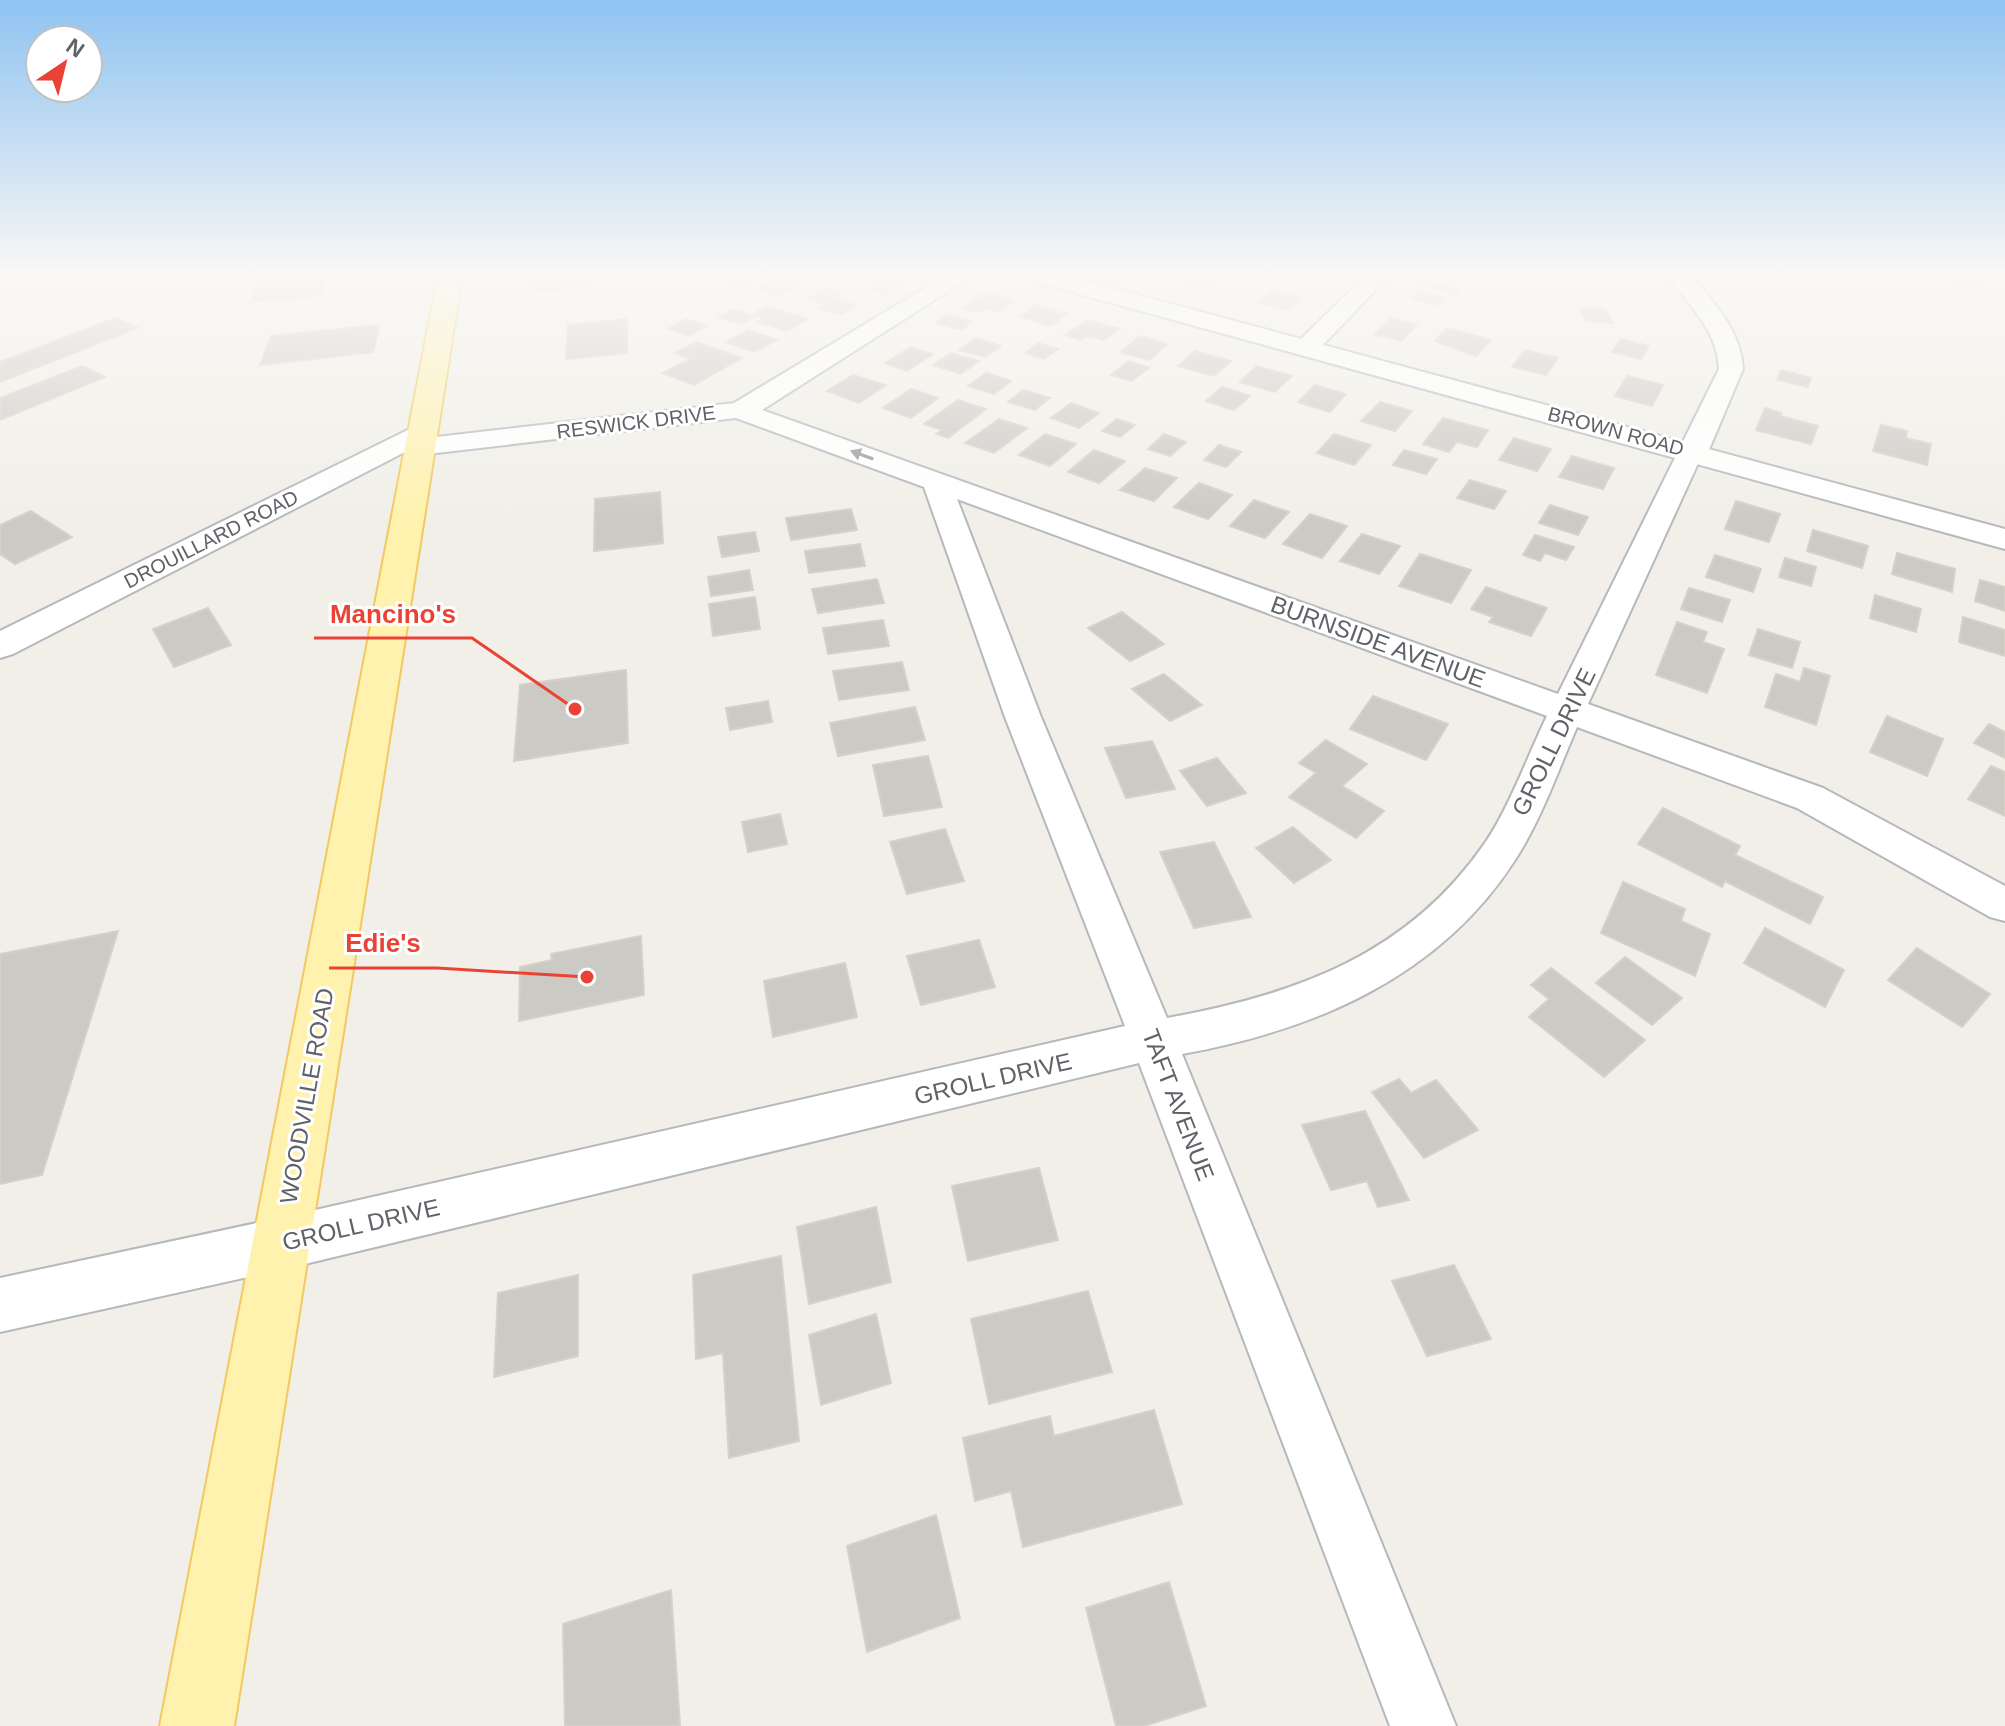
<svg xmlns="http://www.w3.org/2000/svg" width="2005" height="1726" font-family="Helvetica,sans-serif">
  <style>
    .building { fill: #cccac5; stroke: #d6d1c6; stroke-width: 2 }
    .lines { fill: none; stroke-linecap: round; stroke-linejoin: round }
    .minor-casing { stroke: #b5b8bc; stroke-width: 4 }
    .tertiary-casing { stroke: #b5b8bc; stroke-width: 4 }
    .primary-casing { stroke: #f2c960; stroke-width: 4 }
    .minor { fill: #fff; fill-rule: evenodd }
    .tertiary { fill: #fff; fill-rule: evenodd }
    .primary { fill: #fff2af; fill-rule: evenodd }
    .oneway { fill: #979a9d }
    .labels { text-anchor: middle; stroke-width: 6; stroke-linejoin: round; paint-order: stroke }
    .far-street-label { font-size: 20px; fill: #5f6368; stroke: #fff }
    .street-label { font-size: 24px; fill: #5f6368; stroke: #fff }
    .leader { fill: none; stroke: #ea4335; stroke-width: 3 }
    .callout-dot { fill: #ea4335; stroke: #fff; stroke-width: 3 }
    .callout-label { font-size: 26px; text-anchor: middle; font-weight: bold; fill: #ea4335; stroke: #fff; stroke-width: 6; stroke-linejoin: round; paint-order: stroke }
  </style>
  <rect width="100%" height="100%" fill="#f1efe8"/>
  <!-- building -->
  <g class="building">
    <polygon points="263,276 327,276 319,296 250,302"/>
    <polygon points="536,276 589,276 589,286 535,292"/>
    <polygon points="731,276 762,276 744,286 724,280"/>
    <polygon points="876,276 914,276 882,294 868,290 881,282 871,279"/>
    <polygon points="1185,276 1225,276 1210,288 1180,280"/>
    <polygon points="1923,276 1998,276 1981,281 1962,282"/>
    <polygon points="777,278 799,284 778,296 756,289"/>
    <polygon points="1427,281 1461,289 1456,294 1422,286"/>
    <polygon points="827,288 843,293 824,304 808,298"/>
    <polygon points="1271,290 1302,298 1288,310 1257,302"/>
    <polygon points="1418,291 1445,298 1438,305 1411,299"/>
    <polygon points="986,292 1015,301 998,312 985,308 978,313 961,308"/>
    <polygon points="836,298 858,305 841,315 819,308"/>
    <polygon points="1037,305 1067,314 1050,326 1019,316"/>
    <polygon points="766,306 808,319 787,331 758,322 765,318 752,314"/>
    <polygon points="1579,308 1605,309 1613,323 1586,321"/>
    <polygon points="733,309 756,316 741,324 718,317"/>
    <polygon points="948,315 972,322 961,330 936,323"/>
    <polygon points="115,318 138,328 0,382 0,362"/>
    <polygon points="1391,318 1417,325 1401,341 1374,334"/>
    <polygon points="627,319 627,353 566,359 568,325"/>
    <polygon points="686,319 706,326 688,336 668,329"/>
    <polygon points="1087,320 1120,329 1104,340 1087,336 1081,340 1065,335"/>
    <polygon points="380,325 373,352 260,365 271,336"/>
    <polygon points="1447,328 1491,340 1476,356 1435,341"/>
    <polygon points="748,330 777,340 755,352 726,342"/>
    <polygon points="1140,336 1168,344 1149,360 1120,352"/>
    <polygon points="975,338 1001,346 985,357 959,350"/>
    <polygon points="1621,339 1649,346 1641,359 1612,352"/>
    <polygon points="696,342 742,358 694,385 663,373 690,359 675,353"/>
    <polygon points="1038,343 1058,349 1044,359 1025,353"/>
    <polygon points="911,347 933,354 907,371 885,363"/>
    <polygon points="1525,350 1558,358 1546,375 1512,367"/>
    <polygon points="1195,351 1231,361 1214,376 1178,366"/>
    <polygon points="951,353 979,361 961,374 933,365"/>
    <polygon points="1128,361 1149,368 1132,381 1111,375"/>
    <polygon points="82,366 105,377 0,420 0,398"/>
    <polygon points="1257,366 1292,376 1275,392 1240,382"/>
    <polygon points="1781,370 1811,378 1808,387 1777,380"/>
    <polygon points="986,373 1011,381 994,394 968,386"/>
    <polygon points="853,375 886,385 859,403 827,391"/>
    <polygon points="1627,376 1663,385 1652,406 1615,396"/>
    <polygon points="1315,385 1346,394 1330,412 1298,402"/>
    <polygon points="1222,387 1250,396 1234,410 1206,401"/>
    <polygon points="911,389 938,398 911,418 883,408"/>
    <polygon points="1023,390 1050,398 1035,410 1008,402"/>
    <polygon points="958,400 986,409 948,438 936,434 942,430 924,424"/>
    <polygon points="1380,402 1412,411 1395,431 1361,421"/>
    <polygon points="1071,403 1099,413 1079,428 1051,418"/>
    <polygon points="1765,408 1782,413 1780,416 1818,426 1811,444 1756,430"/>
    <polygon points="1443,418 1488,430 1477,447 1457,442 1449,452 1423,444"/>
    <polygon points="999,419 1027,428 994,453 965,443"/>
    <polygon points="1117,419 1135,425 1120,437 1102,431"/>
    <polygon points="1881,425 1907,431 1906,438 1931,444 1927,465 1873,451"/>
    <polygon points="1045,434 1076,444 1050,466 1019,455"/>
    <polygon points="1164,434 1186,442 1170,456 1148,449"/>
    <polygon points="1334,434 1371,445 1354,465 1317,453"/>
    <polygon points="1514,438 1551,449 1537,471 1499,460"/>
    <polygon points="1219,445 1241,452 1226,467 1204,460"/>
    <polygon points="1094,450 1125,461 1099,483 1068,472"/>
    <polygon points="1404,450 1437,459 1426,474 1393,465"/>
    <polygon points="1572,456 1614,468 1603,489 1559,477"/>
    <polygon points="1145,468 1177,478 1154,501 1120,490"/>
    <polygon points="1470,480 1506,491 1494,509 1457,498"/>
    <polygon points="1199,483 1232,495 1208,519 1174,507"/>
    <polygon points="660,492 663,543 594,551 595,499"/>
    <polygon points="1254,500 1289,512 1265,538 1230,526"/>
    <polygon points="1736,501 1780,514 1769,542 1725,529"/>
    <polygon points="1550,505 1588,517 1578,535 1539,523"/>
    <polygon points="851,509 857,530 791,540 786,518"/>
    <polygon points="31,511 72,537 15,564 0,554 0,525"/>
    <polygon points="1310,514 1347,526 1322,558 1283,544"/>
    <polygon points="1813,530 1868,546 1862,568 1807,551"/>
    <polygon points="755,532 759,551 722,557 718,537"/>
    <polygon points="1362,534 1400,546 1379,574 1340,561"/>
    <polygon points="1535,535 1574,547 1566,560 1545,553 1540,561 1523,555"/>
    <polygon points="860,544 865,566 809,573 805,551"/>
    <polygon points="1897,553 1955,569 1952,592 1892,574"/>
    <polygon points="1420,554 1471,570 1451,603 1399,586"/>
    <polygon points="1715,555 1761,569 1753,592 1706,577"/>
    <polygon points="1785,558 1816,567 1811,586 1779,577"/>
    <polygon points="749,570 753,590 711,596 708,577"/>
    <polygon points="877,579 884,603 818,613 812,589"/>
    <polygon points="1980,580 2005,587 2005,611 1975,601"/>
    <polygon points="1486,587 1547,608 1531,636 1489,622 1493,617 1471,609"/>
    <polygon points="1689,588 1730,600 1722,622 1681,609"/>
    <polygon points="1875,595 1921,609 1916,632 1870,618"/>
    <polygon points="755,597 760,629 713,636 709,604"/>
    <polygon points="208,608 231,645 174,667 153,629"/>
    <polygon points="1122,612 1164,644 1130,661 1088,628"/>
    <polygon points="1963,617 2005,630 2005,656 1959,642"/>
    <polygon points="883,620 889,646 828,654 823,628"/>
    <polygon points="1677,622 1707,632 1703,642 1724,649 1707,693 1656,675"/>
    <polygon points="1758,629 1800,642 1792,668 1749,655"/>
    <polygon points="902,662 909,690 839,700 833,671"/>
    <polygon points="1804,668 1830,676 1816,725 1765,707 1776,674 1800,682"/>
    <polygon points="626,670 628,743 514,761 520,685"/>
    <polygon points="1164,674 1202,705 1170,721 1132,689"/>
    <polygon points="1373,696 1448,724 1426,760 1350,729"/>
    <polygon points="768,701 772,722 730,730 726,708"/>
    <polygon points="915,707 925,740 838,756 830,723"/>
    <polygon points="1887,716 1943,739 1927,776 1870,752"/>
    <polygon points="1989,724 2005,732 2005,758 1974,743"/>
    <polygon points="1326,740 1367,764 1342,786 1384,811 1356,838 1289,797 1316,773 1299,763"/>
    <polygon points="1152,741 1175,789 1126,798 1105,748"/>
    <polygon points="928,756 942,807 884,816 873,765"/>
    <polygon points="1217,758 1246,793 1207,806 1180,771"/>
    <polygon points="1991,766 2005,772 2005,816 1968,799"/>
    <polygon points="1663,808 1740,846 1735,855 1823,897 1810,924 1725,881 1722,887 1638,844"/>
    <polygon points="780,814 787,844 748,852 742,822"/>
    <polygon points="1293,827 1331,860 1294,883 1256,848"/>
    <polygon points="945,829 964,881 907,894 890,842"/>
    <polygon points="1214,842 1251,917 1194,928 1160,852"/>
    <polygon points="1623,882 1685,909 1681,921 1710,934 1695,976 1601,933"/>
    <polygon points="1765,928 1844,970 1825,1007 1744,963"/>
    <polygon points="118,931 42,1175 0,1184 0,954"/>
    <polygon points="641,936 644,995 519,1021 520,967 552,960 551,954"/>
    <polygon points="979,940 995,987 921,1005 907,956"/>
    <polygon points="1917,948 1990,994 1962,1027 1888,980"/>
    <polygon points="1625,957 1682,998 1652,1025 1596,983"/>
    <polygon points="845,963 857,1017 773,1037 764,981"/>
    <polygon points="1551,968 1645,1040 1604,1077 1529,1017 1549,999 1531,985"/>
    <polygon points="1399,1079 1411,1093 1436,1080 1478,1130 1424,1158 1372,1092"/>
    <polygon points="1365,1111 1409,1200 1378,1207 1367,1181 1331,1190 1302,1125"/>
    <polygon points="1039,1168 1058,1240 968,1261 952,1186"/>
    <polygon points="876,1207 891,1282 809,1304 797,1227"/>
    <polygon points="781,1256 799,1441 729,1458 723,1353 696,1359 693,1275"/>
    <polygon points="1454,1265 1491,1339 1427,1356 1392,1281"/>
    <polygon points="578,1275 578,1356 494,1377 498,1293"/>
    <polygon points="1088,1291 1112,1372 989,1404 971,1319"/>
    <polygon points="876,1314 891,1383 821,1405 809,1335"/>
    <polygon points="1154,1410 1182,1504 1023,1547 1011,1491 975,1501 963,1438 1050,1416 1054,1436"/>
    <polygon points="936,1515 960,1618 867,1652 847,1546"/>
    <polygon points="1169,1582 1206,1706 1144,1726 1116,1726 1086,1608"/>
    <polygon points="671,1590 680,1726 565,1726 563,1624"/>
  </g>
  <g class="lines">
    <!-- minor casing -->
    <g class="minor-casing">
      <g id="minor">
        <path d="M 945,276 L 972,276 L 762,410 L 1558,694 L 1719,369 C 1717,329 1690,307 1668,276 L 1691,276 C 1715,304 1741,331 1743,369 L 1708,452 L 1700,459 L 1588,704 L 1823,788 L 2005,886 L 2005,921 L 1990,917 L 1797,808 L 1577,727 C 1558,771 1541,820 1515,860 C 1440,977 1315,1030 1182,1054 L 1456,1726 L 1390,1726 L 1139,1063 L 280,1270 L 0,1332 L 0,1278 L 280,1218 L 1125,1026 L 1005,717 L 924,487 L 736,418 L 419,455 L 409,453 L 405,447 L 409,441 L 419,439 L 734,403 ZM 957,499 L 1547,716 C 1528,755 1509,808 1485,843 C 1408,955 1295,995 1167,1018 L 1041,717 Z"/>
        <polygon points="1365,276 1389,276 1315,353 1297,353 1294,348 1297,343"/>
      </g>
    </g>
    <!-- tertiary casing -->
    <g class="tertiary-casing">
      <g id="tertiary">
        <polygon points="1028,276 1068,276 2005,529 2005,549 1032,281"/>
        <polygon points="422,423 432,426 437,432 432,438 13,654 0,658 0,631"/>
      </g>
    </g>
    <!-- primary casing -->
    <g class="primary-casing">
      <polygon id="primary" points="438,276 462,276 234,1726 160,1726"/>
    </g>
    <!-- minor -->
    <use href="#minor" class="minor"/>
    <!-- tertiary -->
    <use href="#tertiary" class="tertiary"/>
    <!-- primary -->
    <use href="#primary" class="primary"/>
  </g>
  <!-- one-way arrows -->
  <defs><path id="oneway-solid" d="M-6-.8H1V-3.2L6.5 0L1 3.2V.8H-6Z" transform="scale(2)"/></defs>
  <use class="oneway" href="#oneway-solid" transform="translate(862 455) rotate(-160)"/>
  <!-- sky -->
  <linearGradient id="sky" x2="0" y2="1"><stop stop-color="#8fc3f1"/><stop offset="0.53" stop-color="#f9f8f5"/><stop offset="1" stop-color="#f9f8f5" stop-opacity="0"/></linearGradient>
  <rect width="2005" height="518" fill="url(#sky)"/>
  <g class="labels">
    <!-- far-street labels -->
    <g class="far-street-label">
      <text transform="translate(636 422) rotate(-7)" y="7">RESWICK DRIVE</text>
      <text transform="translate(1616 431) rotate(15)" y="7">BROWN ROAD</text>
      <text transform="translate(211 539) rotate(-27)" y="7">DROUILLARD ROAD</text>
    </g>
    <!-- street labels -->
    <g class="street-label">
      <text transform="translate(1378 642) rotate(20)" y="8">BURNSIDE AVENUE</text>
      <text transform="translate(1554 742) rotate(-64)" y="8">GROLL DRIVE</text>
      <text transform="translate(993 1079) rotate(-13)" y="8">GROLL DRIVE</text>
      <text transform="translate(307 1096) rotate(-80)" y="8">WOODVILLE ROAD</text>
      <text transform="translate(1178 1105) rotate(69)" y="8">TAFT AVENUE</text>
      <text transform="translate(361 1225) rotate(-13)" y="8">GROLL DRIVE</text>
    </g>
  </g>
  <!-- callouts -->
  <path class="leader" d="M575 709L472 638H314M587 977L437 968H329"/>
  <g class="callout-dot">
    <circle cx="575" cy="709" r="8"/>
    <circle cx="587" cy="977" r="8"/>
  </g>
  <g class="callout-label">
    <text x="393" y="623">Mancino's</text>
    <text x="383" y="952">Edie's</text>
  </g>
  <!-- north arrow -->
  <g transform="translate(64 64) rotate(35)"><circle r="38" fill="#ffffff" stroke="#bfc1c3" stroke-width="2"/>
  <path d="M0-6L14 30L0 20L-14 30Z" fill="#ea4335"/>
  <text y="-12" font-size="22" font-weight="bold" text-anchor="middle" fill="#5f6368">N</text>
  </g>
</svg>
